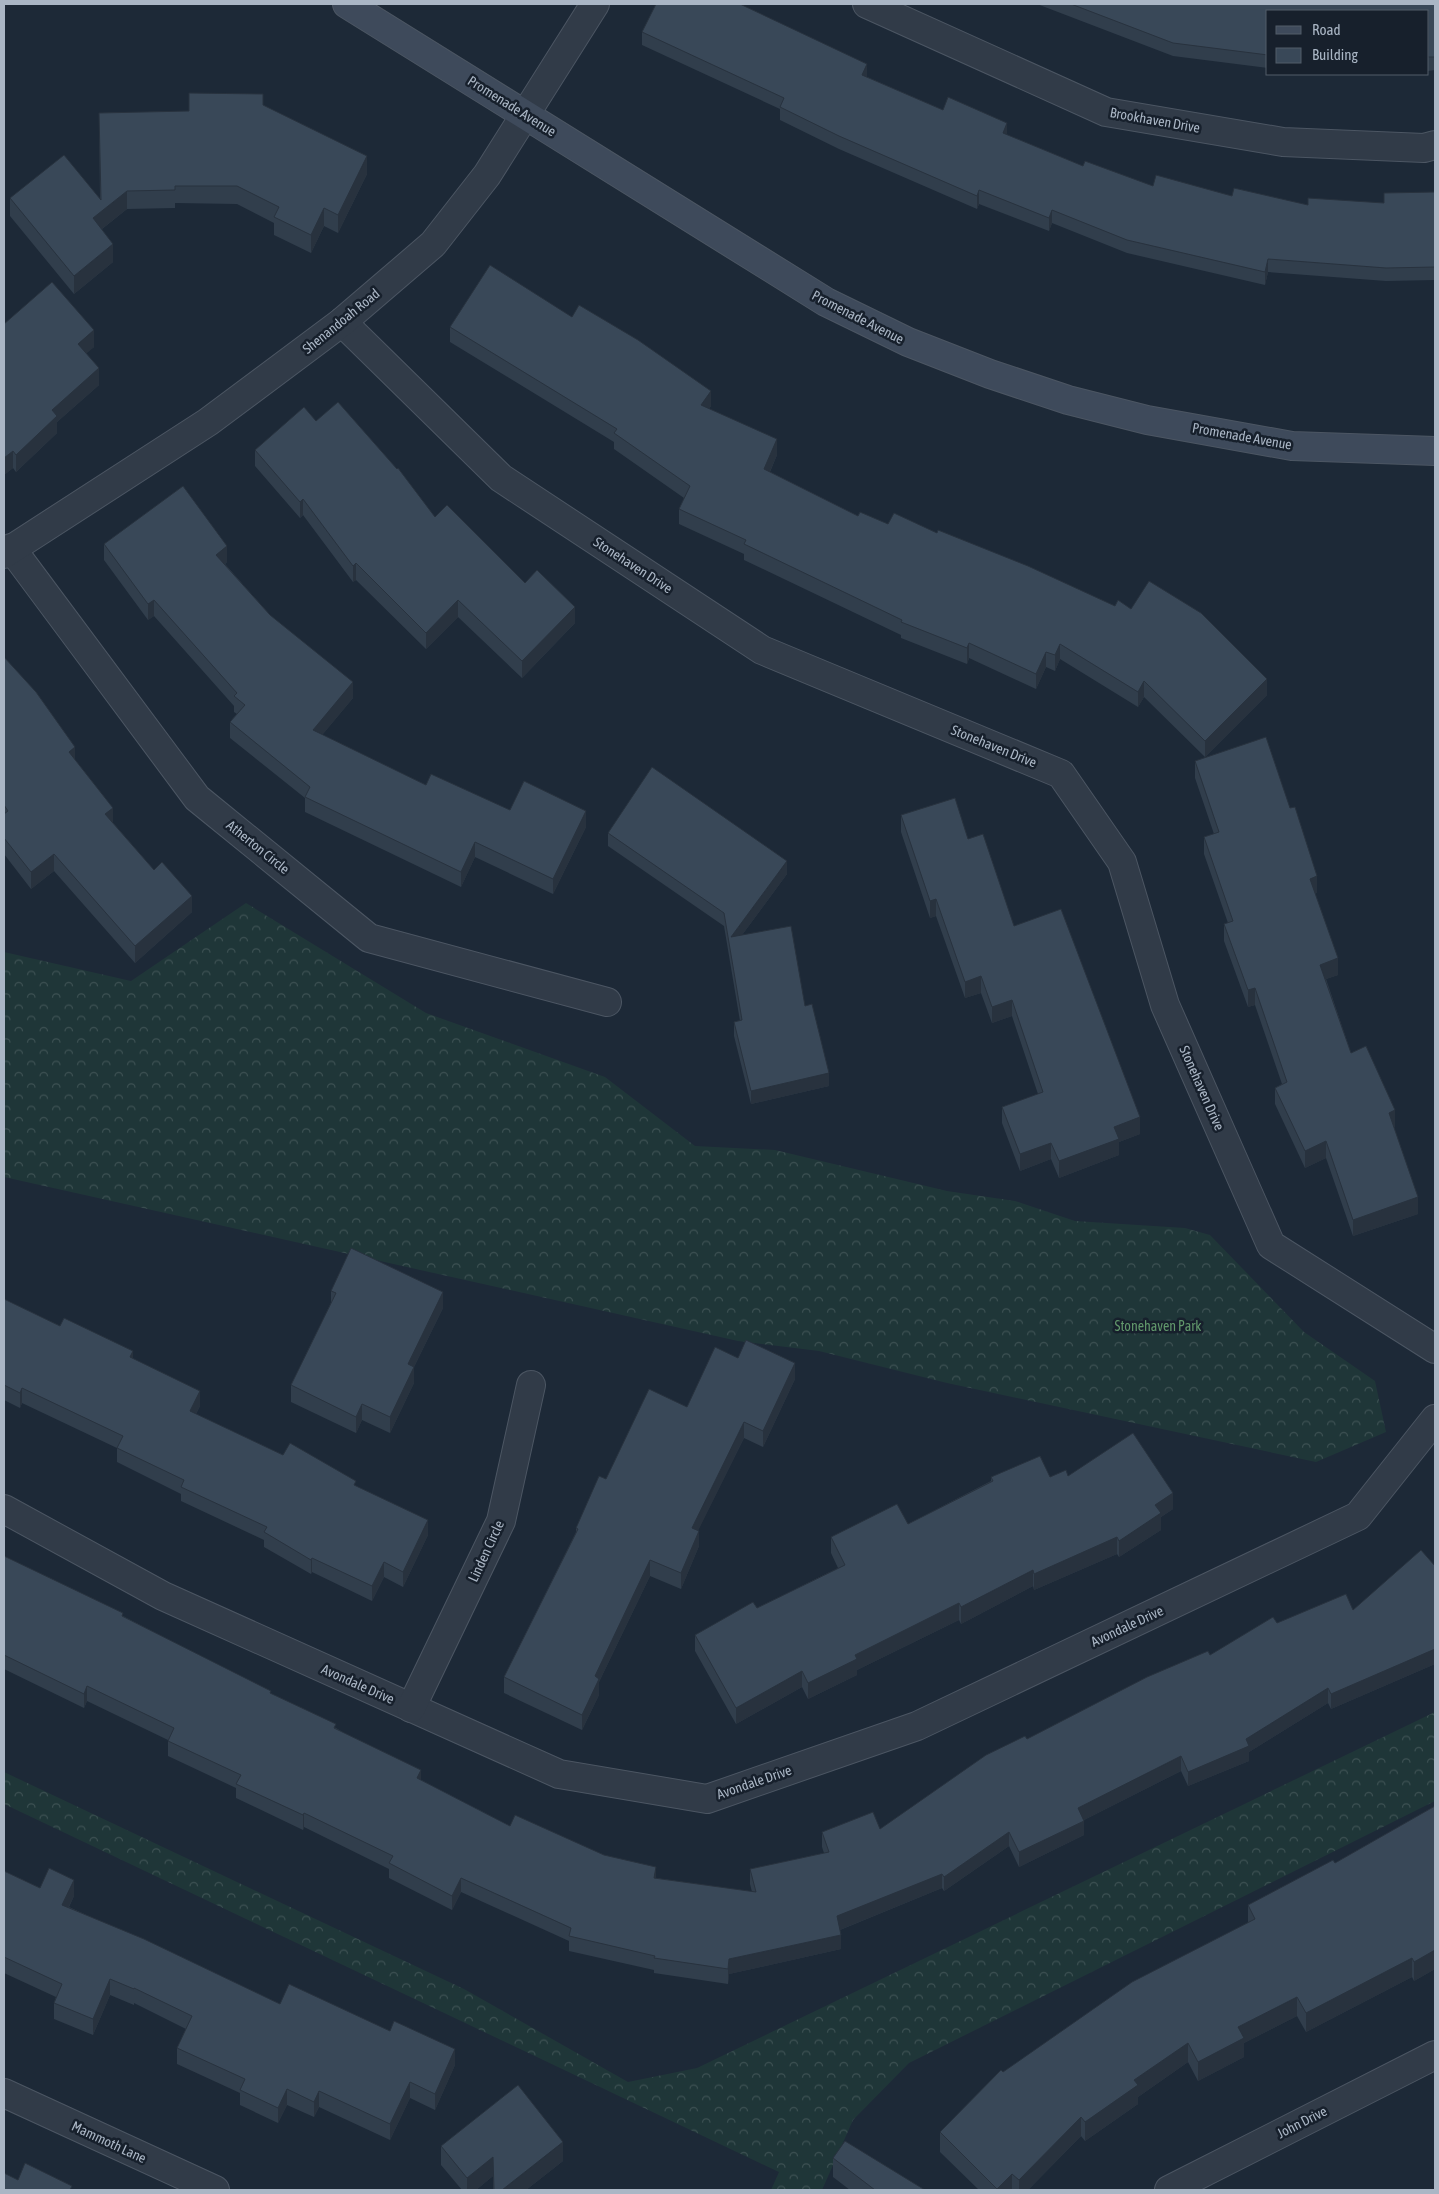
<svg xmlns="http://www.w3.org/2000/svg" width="1439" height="2194" font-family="'Asap Condensed',sans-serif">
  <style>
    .forest { fill: url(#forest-crowns) }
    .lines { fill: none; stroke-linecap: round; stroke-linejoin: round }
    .minor-casing { stroke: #4c5663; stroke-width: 30 }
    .secondary-casing { stroke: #4c5663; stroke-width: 30 }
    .minor { stroke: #313b48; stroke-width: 28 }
    .secondary { stroke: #3e4a5b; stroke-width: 28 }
    .wall { fill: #313e4c }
    .shaded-wall { fill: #28323e }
    .building { fill: #394858; stroke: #28323e }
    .labels { text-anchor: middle; stroke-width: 5; stroke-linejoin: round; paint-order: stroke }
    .street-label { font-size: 14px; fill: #aab6c5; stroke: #17202c }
    .park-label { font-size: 14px; fill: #61976b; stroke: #17202c }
  </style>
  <defs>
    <pattern id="forest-crowns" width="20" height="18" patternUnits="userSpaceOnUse" patternTransform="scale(1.25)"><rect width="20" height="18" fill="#1f3638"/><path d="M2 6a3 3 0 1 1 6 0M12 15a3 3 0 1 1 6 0" fill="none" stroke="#3d5153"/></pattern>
  </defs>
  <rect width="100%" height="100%" fill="#1d2937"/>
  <!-- forest -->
  <g class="forest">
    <polygon points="246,903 426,1013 605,1077 695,1146 775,1150 947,1191 1015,1201 1075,1221 1185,1228 1210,1235 1304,1332 1375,1381 1386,1432 1316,1462 947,1383 819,1351 738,1341 4,1177 4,952 131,981"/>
    <polygon points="1435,1712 1435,1801 909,2063 853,2120 822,2190 771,2190 779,2172 4,1804 4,1772 464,1989 628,2082 697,2068"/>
  </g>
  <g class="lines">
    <!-- minor casing -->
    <g class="minor-casing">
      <g id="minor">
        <polyline points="867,4 1106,112 1283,142 1424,148 1435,145"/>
        <polyline points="342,322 501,478 762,650 1061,774 1122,862 1165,1005 1271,1245 1435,1349"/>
        <polyline points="11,548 197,798 369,938 607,1002"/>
        <polyline points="4,554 208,422 342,322 433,244 487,175 595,4"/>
        <polyline points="4,1509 163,1596 559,1774 707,1799 917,1726 1358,1516 1435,1419"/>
        <polyline points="411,1708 501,1521 531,1385"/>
        <polyline points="4,2093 215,2190"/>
        <polyline points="1169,2190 1435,2055"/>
      </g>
    </g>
    <!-- secondary casing -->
    <g class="secondary-casing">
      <polyline id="secondary" points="347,4 826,302 908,342 990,374 1068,400 1147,420 1292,446 1435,451"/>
    </g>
    <!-- minor -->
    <use href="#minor" class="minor"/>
    <!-- secondary -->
    <use href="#secondary" class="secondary"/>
  </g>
  <!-- wall -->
  <g class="wall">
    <polygon points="1037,4 1435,4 1435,70 1428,71 1428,11 1268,11 1268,68 1173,56"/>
    <polygon points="642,32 867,77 943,110 1007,135 1083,166 1153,186 1308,205 1384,203 1435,192 1435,280 1386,281 1268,272 1265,285 1127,253 1052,223 1049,231 979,204 977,209 839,149 780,120 780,109 642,45"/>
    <polygon points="263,105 367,174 338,233 324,226 311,253 274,235 274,223 237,204 175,203 175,208 127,209 102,229 113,262 74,294 10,216 10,198 100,199 99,113 189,111"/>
    <polygon points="4,324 94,347 86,353 99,385 57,422 57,433 16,472 13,468 4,475"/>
    <polygon points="450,327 711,406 709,409 777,455 770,472 858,516 1267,695 1205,757 1144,697 1138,707 1060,659 1055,671 1046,667 1036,689 969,658 967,664 901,638 901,635 744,560 744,554 679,524 679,509 684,498 614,449 614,442 450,342"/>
    <polygon points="316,421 435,517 525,583 575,623 522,678 458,617 426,649 356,580 353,582 303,515 300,518 255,466 255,450"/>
    <polygon points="104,544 227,562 225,564 270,615 353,698 322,735 426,785 510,810 586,827 553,894 475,857 461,887 305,812 305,798 230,738 230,722 237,714 234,712 234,706 154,616 148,620 104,560"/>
    <polygon points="4,657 75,760 113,823 154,870 192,912 135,963 54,871 31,889 4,854"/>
    <polygon points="1195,761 1317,893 1315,893 1338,975 1326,979 1351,1053 1395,1127 1394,1127 1418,1214 1353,1236 1326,1158 1305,1168 1275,1104 1275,1088 1282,1084 1255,1005 1248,1007 1224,941 1224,924 1228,923 1204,854 1204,837 1214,834 1195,778"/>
    <polygon points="901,815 968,839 1014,926 1140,1134 1119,1142 1119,1155 1059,1178 1051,1159 1020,1171 1002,1123 1002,1107 1038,1094 1012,1016 992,1023 981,993 965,998 936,916 930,918 901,832"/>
    <polygon points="608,833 787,874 742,935 829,1086 751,1104 734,1036 734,1022 740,1021 724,926 608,846"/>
    <polygon points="331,1291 443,1308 414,1367 414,1383 390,1433 362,1420 356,1433 291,1402 291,1385 331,1303"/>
    <polygon points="4,1299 60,1326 133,1359 200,1406 196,1414 283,1455 356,1486 428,1535 403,1587 384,1577 372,1601 312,1572 311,1574 264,1547 264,1540 181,1501 181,1494 117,1462 117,1448 22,1403 20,1408 4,1400"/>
    <polygon points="738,1358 795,1379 763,1447 744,1438 698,1530 699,1546 681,1589 650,1576 599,1682 599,1695 582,1730 504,1693 504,1677 576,1532 576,1528 606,1479 687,1407"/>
    <polygon points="1068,1476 1173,1509 1161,1517 1161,1530 1119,1557 1117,1554 1034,1590 1033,1586 961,1624 959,1620 857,1670 857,1675 808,1699 802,1687 736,1724 695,1651 695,1635 757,1608 838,1568 831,1553 831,1537 908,1524 991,1481 991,1477 1050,1477"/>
    <polygon points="4,1556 123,1616 271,1694 336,1728 421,1780 510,1826 656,1878 752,1892 750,1884 750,1869 824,1853 822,1847 822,1832 880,1829 1027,1739 1210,1655 1277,1623 1353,1610 1435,1566 1435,1664 1331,1709 1328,1703 1249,1752 1249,1761 1188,1786 1181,1771 1084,1820 1084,1835 1019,1867 1009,1846 944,1891 942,1888 840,1930 841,1949 729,1974 728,1984 654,1973 654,1970 569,1951 569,1941 461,1892 452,1910 389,1878 389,1869 304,1827 303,1830 236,1798 236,1788 168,1756 168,1740 87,1701 84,1708 4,1669"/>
    <polygon points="1435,1806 1435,1969 1414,1981 1412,1977 1306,2032 1297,2016 1244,2043 1244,2057 1198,2081 1188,2062 1138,2097 1138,2104 1085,2141 1081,2136 1028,2190 979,2190 940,2152 940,2132 1003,2072 1248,1923 1248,1905 1335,1863"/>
    <polygon points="4,1871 40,1888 74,1896 69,1907 280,2004 455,2065 435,2110 410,2098 390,2140 319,2107 314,2117 287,2105 278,2123 240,2105 240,2093 177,2064 177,2048 186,2029 134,2003 134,2005 110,1995 93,2035 54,2019 54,2003 56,1997 4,1973"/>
    <polygon points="441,2146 563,2161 526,2190 493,2190 493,2176 476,2190 462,2190 441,2165"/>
    <polygon points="833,2158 925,2190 850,2190 833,2177"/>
  </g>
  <!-- shaded-wall -->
  <g class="shaded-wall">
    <polygon points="867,64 867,77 862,75"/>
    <polygon points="1007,123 1007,136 1003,133"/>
    <polygon points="367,156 367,174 338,233 338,215"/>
    <polygon points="979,190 979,204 977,209 977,196"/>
    <polygon points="127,191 127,209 93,236 93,218"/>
    <polygon points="324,208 324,226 311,253 311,235"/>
    <polygon points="1052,210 1052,223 1049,231 1049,218"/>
    <polygon points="113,244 113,262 74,294 74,276"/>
    <polygon points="1268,259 1268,272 1265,285 1265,272"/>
    <polygon points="94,330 94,347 78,361 78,344"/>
    <polygon points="99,368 99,385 57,422 57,433 16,472 16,455 52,410"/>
    <polygon points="711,391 711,406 701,421 701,405"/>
    <polygon points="777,439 777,455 764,485 764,469"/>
    <polygon points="13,451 13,468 4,475 4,458"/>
    <polygon points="303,499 303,515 300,518 300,502"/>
    <polygon points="227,546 227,562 216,570 216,555"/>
    <polygon points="356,563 356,580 353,582 353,566"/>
    <polygon points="154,600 154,616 148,620 148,604"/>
    <polygon points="458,600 458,617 426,649 426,633"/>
    <polygon points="575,607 575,623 522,678 522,661"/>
    <polygon points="969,643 969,658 967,664 967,648"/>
    <polygon points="1060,644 1060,659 1055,671 1055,655"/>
    <polygon points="1046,652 1046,667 1036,689 1036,674"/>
    <polygon points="1267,679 1267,695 1205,757 1205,741"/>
    <polygon points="1144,681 1144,697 1138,707 1138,692"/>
    <polygon points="353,682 353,698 313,746 313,730"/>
    <polygon points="75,747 75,764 69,752"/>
    <polygon points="113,808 113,825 105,814"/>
    <polygon points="586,811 586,827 553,894 553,879"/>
    <polygon points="475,842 475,857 461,887 461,872"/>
    <polygon points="54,854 54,871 31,889 31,872"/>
    <polygon points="787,861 787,874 731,950 731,937"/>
    <polygon points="1317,876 1317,893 1310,895 1310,879"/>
    <polygon points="192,896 192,912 135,963 135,946"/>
    <polygon points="936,899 936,916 930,918 930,901"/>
    <polygon points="1338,958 1338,975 1320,981 1320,965"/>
    <polygon points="981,976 981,993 965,998 965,982"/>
    <polygon points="1255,988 1255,1005 1248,1007 1248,990"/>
    <polygon points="1012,1000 1012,1016 992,1023 992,1007"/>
    <polygon points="829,1073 829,1086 751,1104 751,1091"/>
    <polygon points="1395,1110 1395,1127 1389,1130 1389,1113"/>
    <polygon points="1140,1117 1140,1134 1119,1142 1119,1155 1059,1178 1059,1161 1114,1127"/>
    <polygon points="1326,1141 1326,1158 1305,1168 1305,1151"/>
    <polygon points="1051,1143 1051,1159 1020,1171 1020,1154"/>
    <polygon points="1418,1197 1418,1214 1353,1236 1353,1220"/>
    <polygon points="443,1292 443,1308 414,1367 414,1383 390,1433 390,1417 408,1364"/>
    <polygon points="133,1351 133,1366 130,1357"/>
    <polygon points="795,1363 795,1379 763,1447 763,1431"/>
    <polygon points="22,1388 22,1403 20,1408 20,1393"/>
    <polygon points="200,1391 200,1406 190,1426 190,1411"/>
    <polygon points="362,1404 362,1420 356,1433 356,1417"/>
    <polygon points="744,1422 744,1438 692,1543 692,1528"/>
    <polygon points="1173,1493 1173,1509 1161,1517 1161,1530 1119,1557 1119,1541 1155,1505"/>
    <polygon points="428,1520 428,1535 403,1587 403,1572"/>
    <polygon points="699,1531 699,1546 681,1589 681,1573"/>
    <polygon points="1117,1537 1117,1554 1034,1590 1034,1574"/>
    <polygon points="312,1558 312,1572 311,1574 311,1560"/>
    <polygon points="650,1560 650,1576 599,1682 599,1695 582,1730 582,1715 595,1676"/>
    <polygon points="384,1562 384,1577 372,1601 372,1586"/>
    <polygon points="1033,1570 1033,1586 961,1624 961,1607"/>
    <polygon points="959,1603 959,1620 857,1670 857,1675 808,1699 808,1683 855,1655"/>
    <polygon points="1435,1649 1435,1664 1331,1709 1331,1694"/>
    <polygon points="802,1671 802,1687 736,1724 736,1708"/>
    <polygon points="87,1686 87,1701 84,1708 84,1694"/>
    <polygon points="1328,1688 1328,1703 1249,1752 1249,1761 1188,1786 1188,1772 1246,1739"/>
    <polygon points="1181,1756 1181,1771 1078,1823 1078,1808"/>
    <polygon points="421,1770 421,1785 417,1778"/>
    <polygon points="304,1813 304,1827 303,1830 303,1815"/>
    <polygon points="1084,1821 1084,1835 1019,1867 1019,1852"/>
    <polygon points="1009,1832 1009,1846 944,1891 944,1877"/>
    <polygon points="656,1867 656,1882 654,1878"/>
    <polygon points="942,1874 942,1888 837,1931 837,1916"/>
    <polygon points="461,1878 461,1892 452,1910 452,1896"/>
    <polygon points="74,1880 74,1896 62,1920 62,1905"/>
    <polygon points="841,1935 841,1949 729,1974 728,1984 728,1969 729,1959"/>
    <polygon points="1435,1950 1435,1969 1414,1981 1414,1962"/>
    <polygon points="1412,1958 1412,1977 1306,2032 1306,2013"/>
    <polygon points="110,1979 110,1995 93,2035 93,2019"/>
    <polygon points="1297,1997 1297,2016 1244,2043 1244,2057 1198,2081 1198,2062 1238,2027"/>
    <polygon points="1188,2043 1188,2062 1138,2097 1138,2104 1085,2141 1085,2122 1134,2080"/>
    <polygon points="455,2049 455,2065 435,2110 435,2094"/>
    <polygon points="410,2082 410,2098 390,2140 390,2124"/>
    <polygon points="287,2089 287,2105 278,2123 278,2108"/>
    <polygon points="319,2091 319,2107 314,2117 314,2102"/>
    <polygon points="1081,2117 1081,2136 1028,2190 1019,2190 1019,2180"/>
    <polygon points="563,2142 563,2161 526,2190 502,2190"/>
    <polygon points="493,2157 493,2176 476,2190 467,2190 467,2178"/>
    <polygon points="1012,2174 1012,2190 997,2190 997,2189"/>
  </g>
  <!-- building -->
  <g class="building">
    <polygon points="656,4 740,4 867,64 862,75 943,110 948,97 1007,123 1003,133 1083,166 1085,161 1153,186 1156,175 1232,196 1234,188 1308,205 1308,198 1384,203 1384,193 1435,192 1435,267 1386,268 1268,259 1265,272 1127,240 1052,210 1049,218 979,190 977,196 839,136 780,107 784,98 642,32"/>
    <polygon points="1071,4 1435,4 1435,57 1428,57 1428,11 1268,11 1268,55 1173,43"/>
    <polygon points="189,93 263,94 263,105 367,156 338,215 324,208 311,235 274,217 279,207 237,186 175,186 175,190 127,191 93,218 113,244 74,276 10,198 64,155 101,200 99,113 189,111"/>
    <polygon points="490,265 572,317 579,305 638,340 711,391 701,405 777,439 764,469 858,516 860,512 888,524 894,513 937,533 938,530 1028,566 1115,606 1118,600 1131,609 1149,581 1201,613 1267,679 1205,741 1144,681 1138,692 1060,644 1055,655 1046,652 1036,674 969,643 967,648 901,622 902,620 744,544 746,540 679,509 690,486 614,433 617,429 450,327"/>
    <polygon points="52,282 94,330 78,344 99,368 52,410 57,416 16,455 13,451 4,458 4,324"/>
    <polygon points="338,402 397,469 398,468 435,517 447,505 525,583 537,570 575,607 522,661 458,600 426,633 356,563 353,566 303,499 300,502 255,450 304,407 316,421"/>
    <polygon points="183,486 227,546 216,555 270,615 353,682 313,730 426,785 431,774 510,810 524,781 586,811 553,879 475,842 461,872 305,797 310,787 230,722 245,705 234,696 237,693 154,600 148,604 104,544"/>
    <polygon points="4,657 36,692 75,747 69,752 113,808 105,814 154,870 162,862 192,896 135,946 54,854 31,872 4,838 4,814 8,811 4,805"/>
    <polygon points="1266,737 1290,808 1295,807 1317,876 1310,879 1338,958 1320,965 1351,1053 1366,1046 1395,1110 1389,1113 1418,1197 1353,1220 1326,1141 1305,1151 1275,1088 1287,1082 1255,988 1248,990 1224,924 1233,921 1204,837 1219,832 1195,761"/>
    <polygon points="652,767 787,861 731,937 791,926 805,1006 812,1004 829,1073 751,1091 734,1022 742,1020 724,913 608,833"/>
    <polygon points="955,798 968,839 983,834 1014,926 1061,909 1140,1117 1114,1127 1119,1139 1059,1161 1051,1143 1020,1154 1002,1107 1043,1092 1012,1000 992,1007 981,976 965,982 936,899 930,901 901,815"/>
    <polygon points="351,1248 443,1292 408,1364 414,1367 390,1417 362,1404 356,1417 291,1385 336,1293 331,1291"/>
    <polygon points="4,1299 60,1326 64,1318 133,1351 130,1357 200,1391 190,1411 283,1455 290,1443 356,1481 354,1485 428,1520 403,1572 384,1562 372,1586 312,1558 311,1560 264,1532 267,1527 181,1487 184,1480 117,1448 123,1436 22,1388 20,1393 4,1385"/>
    <polygon points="746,1340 795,1363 763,1431 744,1422 692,1528 699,1531 681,1573 650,1560 595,1676 599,1679 582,1715 504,1677 578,1529 576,1528 599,1476 606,1479 649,1389 687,1407 715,1347 738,1358"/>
    <polygon points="1133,1433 1173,1493 1155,1505 1161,1513 1119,1541 1117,1537 1034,1574 1033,1570 961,1607 959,1603 855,1655 857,1659 808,1683 802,1671 736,1708 695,1635 753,1602 757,1608 845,1565 831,1537 897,1504 908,1524 993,1481 991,1477 1040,1456 1050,1477 1066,1470 1068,1476"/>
    <polygon points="1421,1550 1435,1566 1435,1649 1331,1694 1328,1688 1246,1739 1249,1746 1188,1772 1181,1756 1078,1808 1084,1821 1019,1852 1009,1832 944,1877 942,1874 837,1916 841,1935 729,1959 728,1969 654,1958 655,1956 569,1936 571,1928 461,1878 452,1896 389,1863 393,1856 304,1813 303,1815 236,1784 241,1775 168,1741 174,1728 87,1686 84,1694 4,1655 4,1556 123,1613 122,1616 271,1691 270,1693 336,1724 334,1728 421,1770 417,1778 510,1826 515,1815 604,1855 656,1867 654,1878 756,1892 750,1869 829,1852 822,1832 873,1812 880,1829 986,1755 1025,1736 1027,1739 1147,1677 1208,1651 1210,1655 1273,1617 1277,1623 1346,1594 1353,1610"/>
    <polygon points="1435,1806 1435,1950 1414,1962 1412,1958 1306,2013 1297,1997 1238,2027 1244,2038 1198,2062 1188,2043 1134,2080 1138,2085 1085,2122 1081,2117 1019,2180 1012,2174 997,2189 940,2132 1001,2070 1003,2072 1132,1982 1255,1919 1248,1905 1333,1860 1335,1863"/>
    <polygon points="49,1868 74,1880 62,1905 144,1939 280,2004 289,1984 390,2031 394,2021 455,2049 435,2094 410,2082 390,2124 319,2091 314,2102 287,2089 278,2108 240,2090 245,2079 177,2048 192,2016 134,1988 134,1989 110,1979 93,2019 54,2003 62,1984 4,1957 4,1871 40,1888"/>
    <polygon points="518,2085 563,2142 502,2190 494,2190 493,2157 467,2178 441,2146"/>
    <polygon points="845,2141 925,2190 875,2190 833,2158"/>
    <polygon points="25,2163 72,2186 70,2190 4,2190 4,2173 18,2180"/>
  </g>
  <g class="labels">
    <!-- street labels -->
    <g class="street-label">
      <text transform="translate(512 106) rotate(32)" y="5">Promenade Avenue</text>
      <text transform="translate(1155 120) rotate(10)" y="5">Brookhaven Drive</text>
      <text transform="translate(858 317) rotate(27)" y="5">Promenade Avenue</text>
      <text transform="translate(341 321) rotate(-39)" y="5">Shenandoah Road</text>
      <text transform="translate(1242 436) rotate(10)" y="5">Promenade Avenue</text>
      <text transform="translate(633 565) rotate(33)" y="5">Stonehaven Drive</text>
      <text transform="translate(994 746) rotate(22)" y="5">Stonehaven Drive</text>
      <text transform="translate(258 847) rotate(39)" y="5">Atherton Circle</text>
      <text transform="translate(1202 1088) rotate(66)" y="5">Stonehaven Drive</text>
      <text transform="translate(486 1551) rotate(-65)" y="5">Linden Circle</text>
      <text transform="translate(1127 1626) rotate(-25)" y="5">Avondale Drive</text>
      <text transform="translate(358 1684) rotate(24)" y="5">Avondale Drive</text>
      <text transform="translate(754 1782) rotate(-19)" y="5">Avondale Drive</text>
      <text transform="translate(1302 2122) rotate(-27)" y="5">John Drive</text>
      <text transform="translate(109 2142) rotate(25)" y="5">Mammoth Lane</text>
    </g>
    <!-- park labels -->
    <g class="park-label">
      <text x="1158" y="1331">Stonehaven Park</text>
    </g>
  </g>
  <!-- border -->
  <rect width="1439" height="2194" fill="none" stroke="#aab6c5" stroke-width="10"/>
  <!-- legend -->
  <rect x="1266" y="10" width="162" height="65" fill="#17202c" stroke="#525c69"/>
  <rect x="1276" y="26" width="25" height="8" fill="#3e4a5b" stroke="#525c69"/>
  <text x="1312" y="35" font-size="15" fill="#aab6c5">Road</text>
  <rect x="1276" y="48" width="25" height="15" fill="#394858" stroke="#525c69"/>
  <text x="1312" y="60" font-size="15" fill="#aab6c5">Building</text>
</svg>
